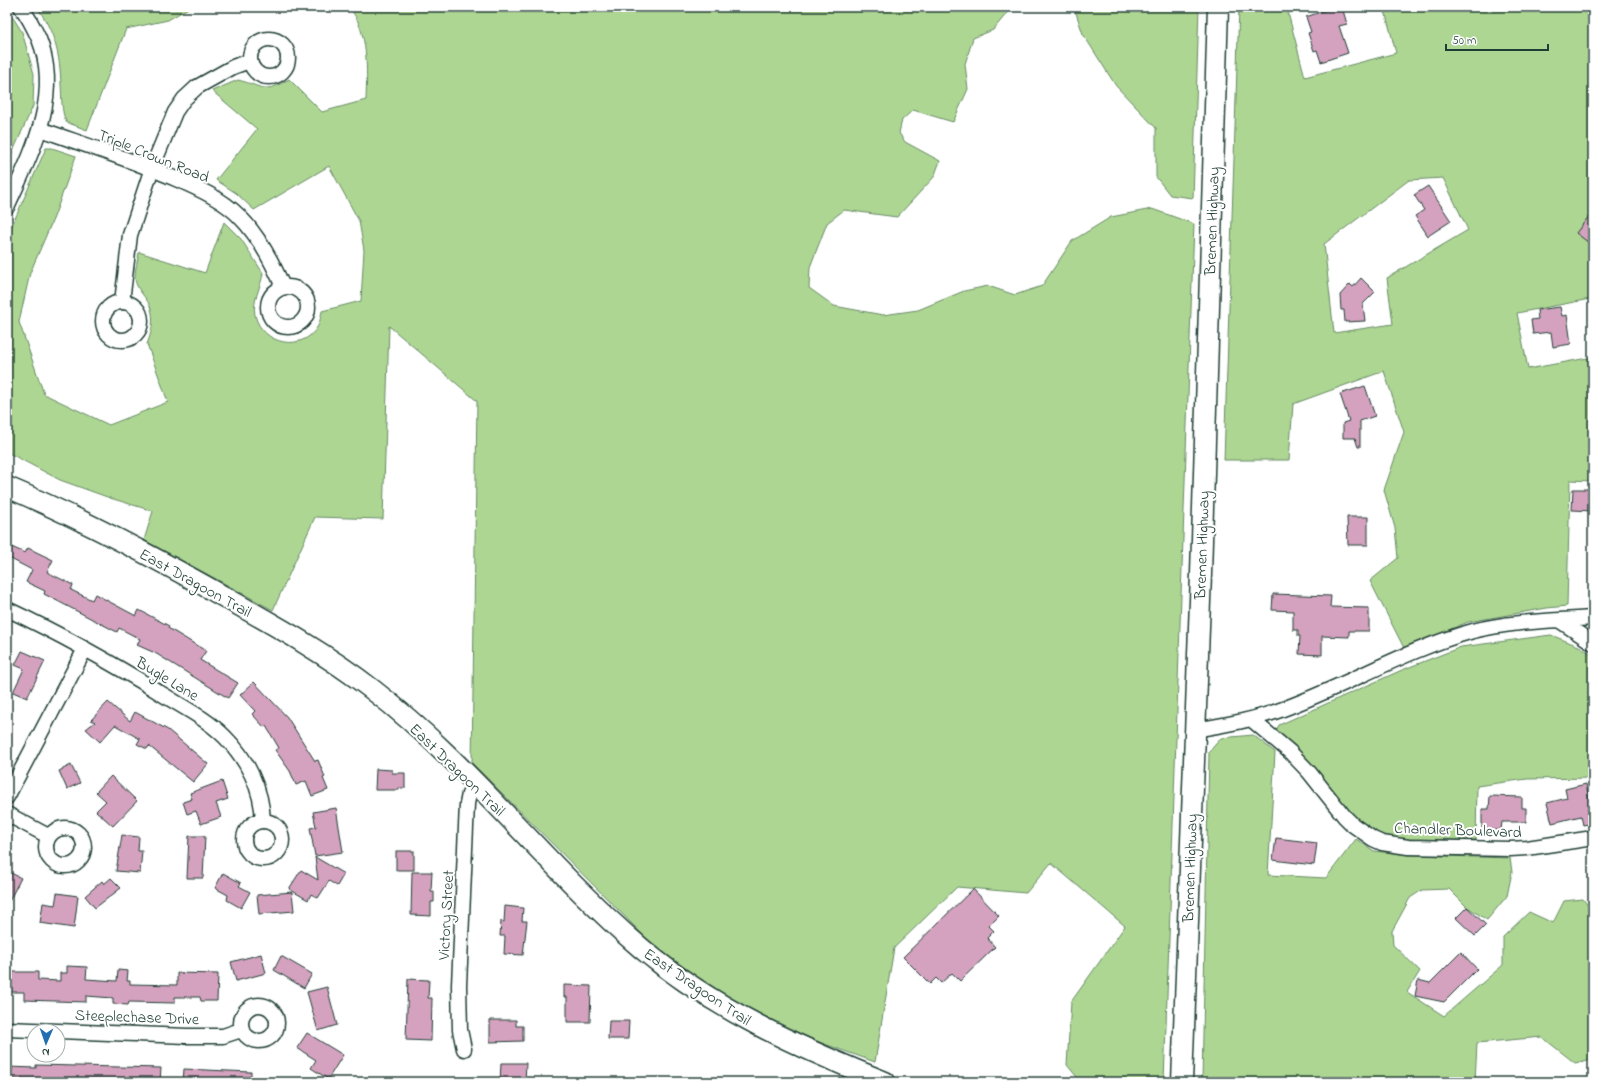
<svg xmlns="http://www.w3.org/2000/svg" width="1600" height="1089" font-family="'Indie Flower',sans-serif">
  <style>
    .green { fill: #aed693; stroke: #668a64; fill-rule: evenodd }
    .building { fill: #d4a2bf; stroke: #1f3d34 }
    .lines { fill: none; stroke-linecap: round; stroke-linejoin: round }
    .street-casing { stroke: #1f3d34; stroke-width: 17 }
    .secondary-casing { stroke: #1f3d34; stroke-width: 23 }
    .street { stroke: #fff; stroke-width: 14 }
    .secondary { stroke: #fff; stroke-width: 20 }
    .labels { text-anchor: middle; stroke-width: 4; stroke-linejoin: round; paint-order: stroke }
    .street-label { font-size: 16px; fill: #1f3d34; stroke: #fff }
  </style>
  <rect width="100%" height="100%" fill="#fff"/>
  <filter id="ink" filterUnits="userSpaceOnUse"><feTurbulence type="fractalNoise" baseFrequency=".025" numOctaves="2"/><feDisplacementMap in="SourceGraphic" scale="8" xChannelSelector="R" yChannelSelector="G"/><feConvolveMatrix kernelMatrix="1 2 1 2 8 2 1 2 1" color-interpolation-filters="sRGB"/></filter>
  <g filter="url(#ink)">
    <!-- green -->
    <g class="green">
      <path d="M 37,7 L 190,7 L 168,20 L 126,29 L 87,130 L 66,122 C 61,110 62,98 61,85 C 60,54 55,33 37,7 Z"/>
      <path d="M 349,7 L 1012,7 L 993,30 L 973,38 L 965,64 L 968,89 L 953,122 L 913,110 L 902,120 L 899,133 L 905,142 L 940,161 L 934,177 L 897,217 L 844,210 L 827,223 L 810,267 L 809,288 L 834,306 L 883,315 L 918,310 L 964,291 L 988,286 L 1015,295 L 1042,286 L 1072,241 L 1111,217 L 1152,209 L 1194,224 L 1164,1082 L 1081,1082 L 1067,1065 L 1071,1002 L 1125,926 L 1051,863 L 1026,893 L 957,887 L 894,948 L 875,1062 L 777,1027 L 710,987 L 660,952 L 472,763 L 477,401 L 389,326 L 383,519 L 315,517 L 273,610 L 144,540 L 153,511 L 110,498 L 60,480 L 7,452 L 7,237 L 46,148 L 52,148 L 76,156 L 54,217 L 30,273 L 19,322 L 44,394 L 109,425 L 168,402 L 147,344 C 153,329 156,313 146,299 C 141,292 135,286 135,277 C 135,269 138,260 139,252 L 205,273 L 224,222 L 241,239 L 263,273 C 261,288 252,300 255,315 C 262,345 303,353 318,326 C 320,322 321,315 322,311 L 361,301 L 364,250 L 359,221 L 329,166 L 254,210 L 236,193 L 216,180 L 257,129 L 212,91 L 238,80 C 263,86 263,95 289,79 L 322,112 L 366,100 C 367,71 369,31 349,7 Z"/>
      <polygon points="1074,7 1199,7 1193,198 1170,195 1156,177 1156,128 1116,86 1083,34"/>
      <path d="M 1239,7 L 1309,7 L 1288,13 L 1305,77 L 1396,53 L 1384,7 L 1528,7 L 1593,10 L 1593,313 L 1590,299 L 1517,313 L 1528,369 L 1593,357 L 1593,481 L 1570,480 L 1567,606 L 1547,608 L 1468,622 L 1404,648 L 1370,581 L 1398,558 L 1395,528 L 1384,490 L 1404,432 L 1384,371 L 1293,404 L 1289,460 L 1224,460 ZM 1443,178 L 1468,230 L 1387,278 L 1393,324 L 1334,333 L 1324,244 L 1409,180 Z"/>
      <polygon points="7,8 22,32 34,74 33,106 7,165"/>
      <polygon points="1551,635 1581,647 1593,655 1593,778 1527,779 1477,786 1476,840 1393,839 1365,829 1275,733 1279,725 1402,670 1461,647"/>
      <polygon points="1253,735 1275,752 1268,875 1326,878 1356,839 1374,851 1410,855 1510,858 1512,872 1507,896 1487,920 1466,906 1449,889 1422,890 1410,898 1392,931 1393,945 1420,971 1407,992 1444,1016 1503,965 1503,937 1529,912 1553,923 1564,901 1583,899 1593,912 1593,1059 1575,1063 1542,1037 1477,1043 1475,1082 1202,1082 1209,752 1221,738"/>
    </g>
    <!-- building -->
    <g class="building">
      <polygon points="1335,7 1342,7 1347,24 1339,26 1348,53 1321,62 1317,50 1314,51 1308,33 1311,32 1306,17"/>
      <polygon points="1428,186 1451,221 1428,236 1415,216 1424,210 1414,195"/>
      <polygon points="1593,211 1593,246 1576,233"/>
      <polygon points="1361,278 1375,292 1363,304 1365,321 1345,322 1344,310 1341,310 1340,295 1350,284 1353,287"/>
      <polygon points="1560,307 1562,316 1567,315 1571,344 1553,347 1551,332 1533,334 1531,320 1538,319 1537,310"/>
      <polygon points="1365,386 1375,416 1360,421 1360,447 1358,447 1355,438 1343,438 1343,423 1349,421 1340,394"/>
      <polygon points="1573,489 1593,489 1593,511 1572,510"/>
      <polygon points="1347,517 1368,517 1368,545 1348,545"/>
      <polygon points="7,545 25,553 28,548 53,560 47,572 73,585 71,590 92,600 95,594 136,616 139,610 169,626 168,628 206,651 200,660 238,683 228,698 155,653 137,645 140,639 119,628 117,632 44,594 45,591 26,582 32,570 7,557"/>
      <polygon points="1273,594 1331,596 1330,607 1369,608 1369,631 1349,631 1349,637 1322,636 1322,655 1299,654 1300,636 1298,636 1298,630 1293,630 1293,611 1272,610"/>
      <polygon points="22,651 45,661 27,698 13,692 24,669 15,665"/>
      <polygon points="254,682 287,717 315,761 318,760 325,777 323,778 328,790 312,796 306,781 296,785 290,771 275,750 279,748 266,726 264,727 252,714 255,711 240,695"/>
      <polygon points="108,702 130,721 135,712 168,730 208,764 193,782 149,746 147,749 137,744 140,739 115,725 100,742 86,729 95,722 91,720"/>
      <polygon points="71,765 80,783 67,789 59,771"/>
      <polygon points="376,769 392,770 392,773 405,773 405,788 399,788 399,790 375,790"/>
      <polygon points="111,776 137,801 113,826 96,811 106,801 96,792"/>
      <polygon points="222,781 228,799 216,803 221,817 201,824 196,811 187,814 183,802 192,799 190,793"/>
      <polygon points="1586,784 1591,808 1593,807 1593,823 1583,825 1581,816 1552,823 1547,803 1567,798 1565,789"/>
      <polygon points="1490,796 1522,797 1522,808 1526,808 1526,822 1502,822 1501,830 1482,830 1482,809 1489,809"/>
      <polygon points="336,808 343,852 315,856 310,828 316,827 313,812"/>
      <polygon points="122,835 139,837 138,851 142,851 140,873 116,871"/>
      <polygon points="189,836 205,836 203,878 187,878"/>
      <polygon points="1276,838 1317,843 1314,865 1273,860"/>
      <rect x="396" y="851" width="18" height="19"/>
      <polygon points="315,857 344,874 337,886 329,881 318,898 311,894 308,900 289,889 301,870 318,880"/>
      <polygon points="7,871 21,878 7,905"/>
      <polygon points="412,872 432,872 431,891 434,891 434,902 431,902 431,916 411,915"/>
      <polygon points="223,873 241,883 239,886 250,892 241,908 227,900 228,895 215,888"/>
      <polygon points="111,878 121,888 95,908 85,896 102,881 104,884"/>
      <polygon points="973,889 999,916 989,926 994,931 987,938 995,947 960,981 952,973 941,983 936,978 930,984 903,957"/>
      <polygon points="292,892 294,911 259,914 257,895"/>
      <polygon points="57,893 78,896 74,928 40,923 43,903 55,905"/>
      <polygon points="505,906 523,908 522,921 527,921 523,955 504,954 505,936 500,936 501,921 504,922"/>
      <polygon points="1467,907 1486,925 1475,936 1456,918"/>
      <polygon points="1461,952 1477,969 1444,1002 1415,996 1418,980 1430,983"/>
      <polygon points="261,954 266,973 236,981 231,962"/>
      <polygon points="281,956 312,974 304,988 274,970"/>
      <polygon points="67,966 87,967 86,979 117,981 118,970 128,971 127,981 130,981 130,984 177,985 177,973 218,974 217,1001 201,1001 200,997 175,997 175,1003 129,1002 128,1005 113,1004 113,998 86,996 86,1002 24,1000 24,992 7,992 7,972 38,972 38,980 60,981 60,973 67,973"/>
      <polygon points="408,979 429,980 428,998 432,998 431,1041 406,1040"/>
      <polygon points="564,985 591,986 590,1022 567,1022 567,997 564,997"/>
      <polygon points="327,987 337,1025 318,1031 307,992"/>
      <polygon points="490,1020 516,1020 516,1026 523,1026 523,1041 490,1042"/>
      <polygon points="609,1021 629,1021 628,1039 608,1039"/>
      <polygon points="307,1033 343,1055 328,1079 311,1068 316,1060 297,1048"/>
      <polygon points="501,1063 526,1063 525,1082 500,1082"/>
      <polygon points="36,1065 161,1068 160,1082 36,1082 36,1080 7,1079 7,1067 36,1068"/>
      <polygon points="184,1069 251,1072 251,1082 183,1082"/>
    </g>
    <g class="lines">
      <!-- street casing -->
      <g class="street-casing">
        <g id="street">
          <circle cx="269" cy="58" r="19"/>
          <path d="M 40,129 C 85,145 132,160 176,179 C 198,188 222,199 239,216 C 259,236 272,261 283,287"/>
          <path d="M 7,207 C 31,154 62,97 39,39 C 34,28 28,16 21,7"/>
          <circle cx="288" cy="307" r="20"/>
          <polyline points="122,302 130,235 152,168 175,112 184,99 197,87 233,67 249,61"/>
          <circle cx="122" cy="321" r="19"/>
          <path d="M 7,609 C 60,634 112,663 162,694 C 183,707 207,719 225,737 C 247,759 262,789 263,821"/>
          <polyline points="1560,621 1593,643"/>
          <polyline points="1252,720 1290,752 1309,772 1344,816 1353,825 1373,839 1382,843 1408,847 1510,849 1527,848 1593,838"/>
          <path d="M 1194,730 C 1225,725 1254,720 1283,709 C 1346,686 1407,649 1473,631 C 1511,621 1553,621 1593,618"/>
          <polyline points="7,797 85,649"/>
          <polyline points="7,814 48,836"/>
          <circle cx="263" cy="840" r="19"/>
          <circle cx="65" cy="847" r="19"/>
          <circle cx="259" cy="1023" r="18"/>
          <polyline points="7,1029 187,1036 223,1036 241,1030"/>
          <polyline points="464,1049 460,1030 459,985 467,804 469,794 476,783"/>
        </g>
      </g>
      <!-- secondary casing -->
      <g class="secondary-casing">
        <g id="secondary">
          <path d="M 7,487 C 83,519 156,558 228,599 C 278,627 328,655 373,690 C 472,766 547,868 641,948 C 713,1009 798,1047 885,1082"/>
          <polyline points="1182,1082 1201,574 1218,7"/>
        </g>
      </g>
      <!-- street -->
      <use href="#street" class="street"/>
      <!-- secondary -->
      <use href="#secondary" class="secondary"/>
    </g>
  </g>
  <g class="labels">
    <!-- street labels -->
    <g class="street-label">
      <text transform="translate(154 155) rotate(22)" y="6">Triple Crown Road</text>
      <text transform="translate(1211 221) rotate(-88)" y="6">Bremen Highway</text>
      <text transform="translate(1201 545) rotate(-88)" y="6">Bremen Highway</text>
      <text transform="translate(196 582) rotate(29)" y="6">East Dragoon Trail</text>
      <text transform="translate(168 678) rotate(31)" y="6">Bugle Lane</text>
      <text transform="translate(458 769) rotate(44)" y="6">East Dragoon Trail</text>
      <text transform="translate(1458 829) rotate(2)" y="6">Chandler Boulevard</text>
      <text transform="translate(1189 868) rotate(-88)" y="6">Bremen Highway</text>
      <text transform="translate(445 915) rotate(-87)" y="6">Victory Street</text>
      <text transform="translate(698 986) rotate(34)" y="6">East Dragoon Trail</text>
      <text transform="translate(137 1016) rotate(2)" y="6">Steeplechase Drive</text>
    </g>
  </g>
  <!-- margin -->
  <rect width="1600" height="1089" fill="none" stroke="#fff" stroke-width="24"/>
  <rect x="12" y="12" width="1576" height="1065" fill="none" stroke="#1f3d34" stroke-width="1.5" filter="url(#ink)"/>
  <!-- north arrow -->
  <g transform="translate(46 1043) rotate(182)"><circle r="19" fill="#ffffff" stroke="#a5b1ae"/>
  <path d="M0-3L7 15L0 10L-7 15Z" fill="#1f6fb2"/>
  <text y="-6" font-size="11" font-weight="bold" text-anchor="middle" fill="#1f3d34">N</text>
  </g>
  <!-- scale -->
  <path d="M1446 44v6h102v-6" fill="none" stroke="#1f3d34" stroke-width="2"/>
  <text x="1452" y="44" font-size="12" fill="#1f3d34" stroke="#ffffff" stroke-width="3" paint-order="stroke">50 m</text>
</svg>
